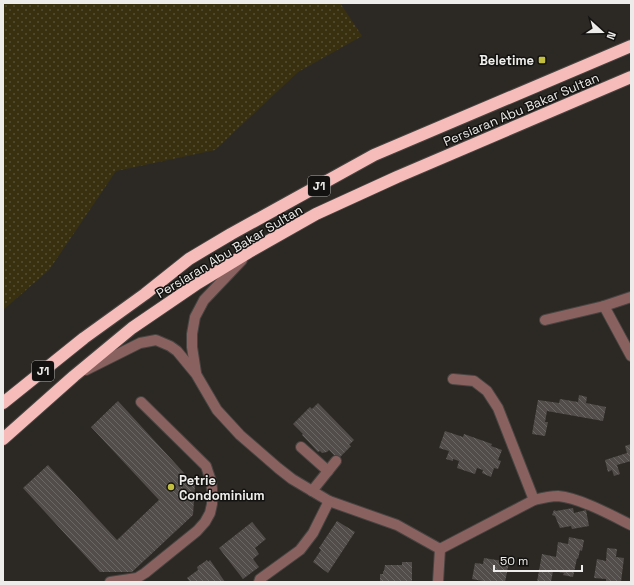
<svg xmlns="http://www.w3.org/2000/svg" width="634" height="585" font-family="'Space Grotesk',sans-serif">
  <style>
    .sand { fill: url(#sand-dots) }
    .building { fill: url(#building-back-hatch) }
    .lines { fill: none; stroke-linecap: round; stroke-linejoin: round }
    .minor-casing { stroke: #474441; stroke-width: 12 }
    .highway-casing { stroke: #474441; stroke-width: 14 }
    .minor { stroke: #896260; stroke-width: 10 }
    .highway { stroke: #f6bcb9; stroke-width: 12 }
    .poi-dot { fill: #c1be40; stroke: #131210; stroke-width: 1.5 }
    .labels { text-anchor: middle; stroke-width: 3; stroke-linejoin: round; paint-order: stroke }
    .shield { fill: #131210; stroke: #acaba9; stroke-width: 1 }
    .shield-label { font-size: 12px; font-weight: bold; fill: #eeecea }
    .poi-label { font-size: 13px; font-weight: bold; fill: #eeecea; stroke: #131210; text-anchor: end }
    .street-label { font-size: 13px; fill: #eeecea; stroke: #131210 }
  </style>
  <defs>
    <pattern id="sand-dots" width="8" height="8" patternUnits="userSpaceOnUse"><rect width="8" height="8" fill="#393010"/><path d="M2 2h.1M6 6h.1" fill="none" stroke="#564e33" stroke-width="1.8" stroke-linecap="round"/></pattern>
    <pattern id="building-back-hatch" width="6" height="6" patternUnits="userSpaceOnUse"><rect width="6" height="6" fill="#524d4a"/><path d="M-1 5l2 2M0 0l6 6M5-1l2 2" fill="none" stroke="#6b6764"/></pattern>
  </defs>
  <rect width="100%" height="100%" fill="#2c2925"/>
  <!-- sand -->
  <polygon class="sand" points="3,3 340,3 362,36 298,72 215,150 116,171 49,270 3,310"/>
  <!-- building -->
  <g class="building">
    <polygon points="579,395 587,397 586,403 606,407 603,421 547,411 545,422 548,422 545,436 532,434 538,400 559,403 560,399 578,402"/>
    <polygon points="118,401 195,485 193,515 132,572 100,572 23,488 48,465 117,540 159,500 91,427"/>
    <polygon points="318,403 354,440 349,445 351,446 338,459 329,450 327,452 322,453 320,451 318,452 302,435 303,434 293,424 310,407 312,409"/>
    <polygon points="445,431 463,437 464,434 492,444 491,446 502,450 498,460 501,461 498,469 494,468 491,477 482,473 483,470 477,468 475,474 457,468 459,461 453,459 453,461 446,459 449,451 439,448"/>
    <polygon points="631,444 631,461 617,465 620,474 614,476 612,470 608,472 605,460 627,453 625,446"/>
    <polygon points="573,508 574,513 586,510 589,526 572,529 571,526 560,528 555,516 552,515 554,510 556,511"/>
    <polygon points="337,521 355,532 328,573 313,562 321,550 319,548"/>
    <polygon points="252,522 266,539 255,548 259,554 253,559 259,567 243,579 219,548"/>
    <polygon points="569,537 584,540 582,551 580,550 578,559 577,558 573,577 563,575 564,573 553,571 551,582 537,582 542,554 556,557 558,542 568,544"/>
    <polygon points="607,548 617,549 616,557 624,558 621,582 606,582 606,579 594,578 597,559 606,561"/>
    <polygon points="484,558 509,562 505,582 488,582 472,579 475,563 483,564"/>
    <polygon points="207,560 208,562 210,560 225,582 190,582 187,578 198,570 197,567"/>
    <polygon points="402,562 412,562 412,582 380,582 380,574 383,574 383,571 384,571 385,565 402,565"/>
  </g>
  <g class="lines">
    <!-- minor casing -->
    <g class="minor-casing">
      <g id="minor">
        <polyline points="604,306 631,356"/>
        <polyline points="545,320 604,306 631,297"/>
        <polyline points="86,370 140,343 156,340 170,346 177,351 196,374 217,410 240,435 278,468 292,479 329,501 397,525 440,549"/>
        <polyline points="196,373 192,347 192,334 195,317 204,300 242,260"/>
        <polyline points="453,379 474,381 487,391 498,408 534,500"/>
        <polyline points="301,447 328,471"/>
        <polyline points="312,491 336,461"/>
        <path d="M 440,549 L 534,500 C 542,498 550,496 558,496 C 580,498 611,515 631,525"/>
        <polyline points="110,582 137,578 145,573 197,531 205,522 210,513 212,504 212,489 211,481 206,466 141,402"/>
        <polyline points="259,582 260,579 300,550 313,533 329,501"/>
        <polyline points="438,582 440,549"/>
      </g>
    </g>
    <!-- highway casing -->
    <g class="highway-casing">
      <g id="highway">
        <polyline points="3,403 84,338 145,294 189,259 231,234 374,155 631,46"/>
        <polyline points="3,439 74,376 132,328 198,283 249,252 316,214 397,177 631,77"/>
      </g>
    </g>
    <!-- minor -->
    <use href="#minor" class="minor"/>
    <!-- highway -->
    <use href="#highway" class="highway"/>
  </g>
  <!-- markers -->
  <g class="poi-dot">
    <rect x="538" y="56" width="8" height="8" rx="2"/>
    <circle cx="171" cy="487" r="4"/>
  </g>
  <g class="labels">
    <!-- shield labels -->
    <g class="shield">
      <rect x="308" y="176" width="22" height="20" rx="3"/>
      <rect x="32" y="361" width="22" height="20" rx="3"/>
    </g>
    <g class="shield-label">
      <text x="319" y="190">J1</text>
      <text x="43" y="375">J1</text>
    </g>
    <!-- poi labels -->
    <g class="poi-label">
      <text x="534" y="65">Beletime</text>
      <text x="179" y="485" text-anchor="start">Petrie<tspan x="179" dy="15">Condominium</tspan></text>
    </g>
    <!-- street labels -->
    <g class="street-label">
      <text transform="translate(521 109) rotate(-23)" y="5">Persiaran Abu Bakar Sultan</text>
      <text transform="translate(229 251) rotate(-31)" y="5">Persiaran Abu Bakar Sultan</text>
    </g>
  </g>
  <!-- border -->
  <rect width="634" height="585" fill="none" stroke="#eeecea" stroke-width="8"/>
  <!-- north arrow -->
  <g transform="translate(602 32) rotate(111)" stroke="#131210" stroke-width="3" paint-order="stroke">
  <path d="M0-3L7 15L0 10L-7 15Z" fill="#eeecea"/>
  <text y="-6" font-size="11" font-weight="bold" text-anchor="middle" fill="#eeecea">N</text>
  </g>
  <!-- scale -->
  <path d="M494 565v6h88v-6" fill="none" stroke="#eeecea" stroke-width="2"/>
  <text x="500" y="565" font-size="12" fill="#eeecea" stroke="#131210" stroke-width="3" paint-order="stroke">50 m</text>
</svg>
